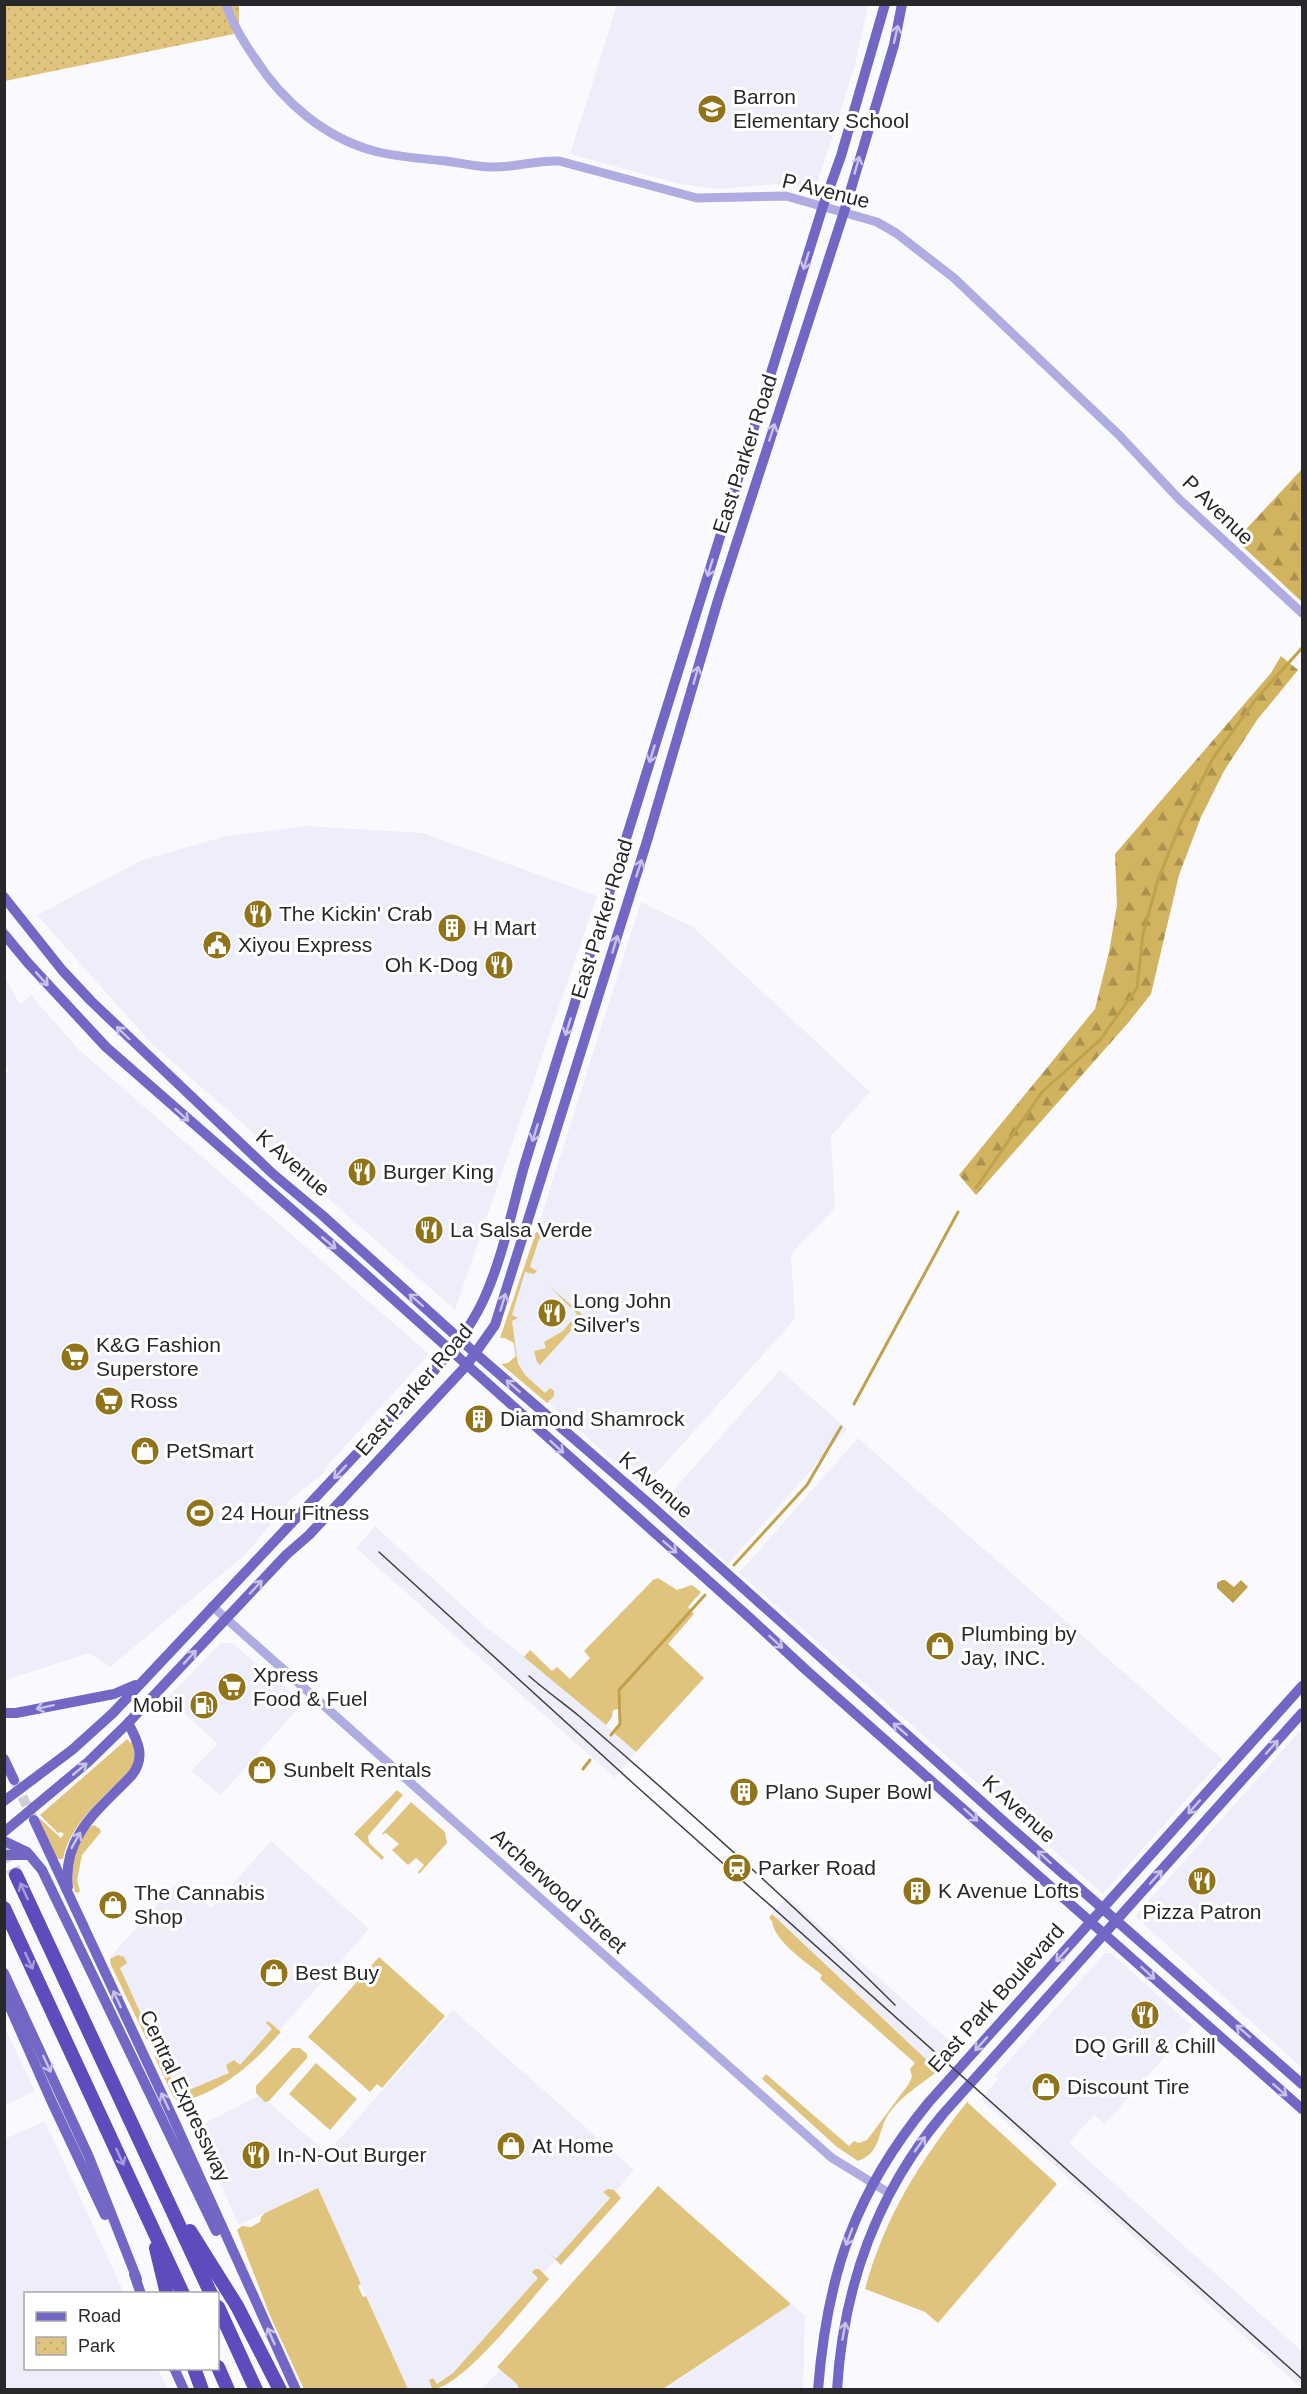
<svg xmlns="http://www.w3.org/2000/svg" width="1307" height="2394" font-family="Arial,sans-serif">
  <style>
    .built { fill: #eeeefa }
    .grass { fill: #e0c47e }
    .forest { fill: url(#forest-firs) }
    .park { fill: url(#park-dots) }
    .water { fill: #c0a14e }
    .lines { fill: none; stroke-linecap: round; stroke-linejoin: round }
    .stream { stroke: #c0a14e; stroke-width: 3 }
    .major-tunnel { stroke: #d0d0d4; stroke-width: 10; stroke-dasharray: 10 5; stroke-linecap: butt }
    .highway-tunnel { stroke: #d0d0d4; stroke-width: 14; stroke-dasharray: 14 7; stroke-linecap: butt }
    .minor { stroke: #aface1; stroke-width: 9 }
    .major { stroke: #7367c6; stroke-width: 10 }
    .highway { stroke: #5f4bbb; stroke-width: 14 }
    .tram { stroke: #3e3e40; stroke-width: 1.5 }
    .oneway { stroke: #c7c2e8 }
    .oneway2 { stroke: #a79cda }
    .labels { text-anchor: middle; stroke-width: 6; stroke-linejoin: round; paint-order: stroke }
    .poi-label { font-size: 21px; fill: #28282a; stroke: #fff; text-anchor: start }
    .street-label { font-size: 21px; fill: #28282a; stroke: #fff }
  </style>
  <defs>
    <pattern id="forest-firs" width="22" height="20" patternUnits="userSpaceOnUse" patternTransform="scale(1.5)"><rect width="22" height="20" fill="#d2b360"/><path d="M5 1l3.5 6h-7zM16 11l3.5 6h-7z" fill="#aa924f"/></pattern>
    <pattern id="park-dots" width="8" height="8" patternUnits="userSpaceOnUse" patternTransform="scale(1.5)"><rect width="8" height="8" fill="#e0c47e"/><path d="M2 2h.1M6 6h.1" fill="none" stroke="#c0a86d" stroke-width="1.8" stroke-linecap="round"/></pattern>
  </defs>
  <rect width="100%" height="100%" fill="#fafafe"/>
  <!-- built -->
  <g class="built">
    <polygon points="617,5 868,5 855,65 815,190 776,184 719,189 680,184 570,154"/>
    <polygon points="307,826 423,833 597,896 455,1310 151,1043 37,915 142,860 226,836"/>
    <polygon points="641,902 693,927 870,1092 831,1136 835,1208 791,1254 795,1319 643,1488 517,1374 509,1318"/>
    <polygon points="5,978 20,1004 31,995 78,1049 429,1354 327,1466 325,1472 293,1497 245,1555 110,1667 89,1653 6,1680 4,1680 4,1074 9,1070 4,1062"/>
    <polygon points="780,1370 847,1429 728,1564 661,1504"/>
    <polygon points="858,1438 1222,1759 1103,1894 739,1573"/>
    <polygon points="375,1526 486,1627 556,1681 636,1752 615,1778 356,1548"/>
    <polygon points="221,1643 232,1643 303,1703 221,1795 191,1771 218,1744 167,1698"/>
    <polygon points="1300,1731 1302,1733 1302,2068 1135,1916"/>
    <polygon points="271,1841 369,1929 255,2058 225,2081 192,2099 180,2099 110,1957 179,1881 211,1908"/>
    <polygon points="787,1897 959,2049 943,2067 932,2065 772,1914"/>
    <polygon points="1105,1953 1111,1953 1192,2026 1105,2124 1094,2115 1069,2143 1302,2351 1302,2378 1297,2384 981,2099 998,2079 995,2076"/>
    <polygon points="453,2010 634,2170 457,2372 428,2389 408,2389 318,2188 239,2225 195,2128 260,2095 327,2153"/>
    <polygon points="4,2026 35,2091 5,2106 4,2106"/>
    <polygon points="45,2121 124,2293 26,2294 26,2368 158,2369 168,2389 5,2389 5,2139"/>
    <polygon points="791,2304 805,2316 803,2389 663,2390"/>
    <polygon points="500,2370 517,2384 519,2389 480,2390"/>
  </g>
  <!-- grass -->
  <g class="grass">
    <polygon points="536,1232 546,1234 547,1240 539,1239 530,1267 537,1271 534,1274 525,1272 512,1315 518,1318 512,1321 518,1364 526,1376 545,1393 550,1388 554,1391 554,1396 547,1403 501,1364 508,1363 516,1356 514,1343 505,1338 500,1338"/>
    <polygon points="550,1287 584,1316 540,1365 537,1362 534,1351 546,1348 544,1342 563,1331 577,1314"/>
    <polygon points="658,1578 677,1590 692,1585 701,1592 688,1607 694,1614 668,1644 704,1678 636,1752 613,1732 620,1724 619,1709 613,1710 612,1717 606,1725 524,1657 530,1650 552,1671 557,1667 570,1679 590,1658 584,1651 653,1580"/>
    <path d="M 127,1739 L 130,1743 L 132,1742 C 136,1752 135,1760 130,1770 C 106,1796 70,1822 63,1859 L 55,1859 L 38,1817 L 61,1838 L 64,1834 L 61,1832 L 58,1833 L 40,1815 Z"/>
    <polygon points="397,1790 403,1795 368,1836 369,1843 384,1857 382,1860 354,1834"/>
    <polygon points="411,1802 445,1832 447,1843 419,1874 418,1872 424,1865 416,1858 408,1865 392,1850 399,1844 386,1833 381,1835"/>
    <path d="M 94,1825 L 100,1829 L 101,1832 L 82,1855 L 77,1880 L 80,1891 L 78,1893 L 75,1892 C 69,1872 73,1834 94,1825 Z"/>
    <path d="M 772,1914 L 932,2065 L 943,2067 C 926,2081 903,2094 890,2112 C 876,2131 883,2152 858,2161 L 837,2147 L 762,2079 L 766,2074 L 849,2146 L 854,2141 L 859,2143 L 867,2140 L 908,2085 L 912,2077 L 910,2069 L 915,2063 L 820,1979 L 822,1975 C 807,1963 774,1941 772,1921 L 769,1918 Z"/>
    <polygon points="118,1955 124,1957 127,1963 120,1968 150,2034 158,2031 158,2037 150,2042 146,2038 111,1965 110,1959"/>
    <polygon points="379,1957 445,2016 382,2088 377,2084 370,2092 308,2037"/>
    <path d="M 268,2021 L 281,2032 C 256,2060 231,2084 196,2097 C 188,2100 181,2104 174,2098 L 155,2058 L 155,2053 L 161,2050 L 169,2053 L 161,2057 L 175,2087 L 185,2083 L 189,2090 L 229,2073 L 226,2065 L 234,2060 L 240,2065 L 272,2029 L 266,2023 Z"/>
    <polygon points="292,2048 300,2048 307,2054 307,2058 269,2101 265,2102 256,2093 256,2086"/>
    <polygon points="316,2063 357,2099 330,2130 289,2094"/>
    <path d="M 967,2102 L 1057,2184 L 938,2323 L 925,2312 L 865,2289 C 886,2214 919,2163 967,2102 Z"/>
    <polygon points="658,2186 791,2304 663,2389 519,2389 517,2384 497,2367"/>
    <polygon points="318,2188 361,2284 358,2286 363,2297 366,2296 408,2389 304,2389 271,2318 237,2230 242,2226 251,2227 260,2222 261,2217 265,2213"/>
    <polygon points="608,2189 614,2190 621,2198 561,2265 549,2253 556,2259 610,2198 603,2192"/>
    <path d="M 535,2269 L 539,2269 L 549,2279 C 528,2303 460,2390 432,2389 L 429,2380 L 433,2378 L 437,2384 L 453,2373 L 538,2278 L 532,2272 Z"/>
  </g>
  <!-- forest -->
  <g class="forest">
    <polygon points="1302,469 1302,602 1236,540"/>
    <polygon points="1281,656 1298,670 1257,720 1224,771 1201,817 1179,875 1151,994 1128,1023 976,1195 959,1175 1095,1009 1109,952 1117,905 1115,854 1271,673"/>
  </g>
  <!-- park -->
  <polygon class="park" points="10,4 239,5 239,33 5,81 4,7"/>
  <!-- water -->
  <polygon class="water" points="1222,1580 1225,1580 1234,1587 1241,1580 1248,1587 1233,1603 1217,1588 1217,1583"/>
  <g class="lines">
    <!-- stream -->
    <g class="stream">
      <polyline points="976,1188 1042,1092 1100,1040 1137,988 1143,934 1158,880 1181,822 1213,758 1257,698 1302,648"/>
      <polyline points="854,1404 958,1212"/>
      <polyline points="734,1565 807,1485 841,1427"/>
      <polyline points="611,1735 620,1724 619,1690 705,1595"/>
      <polyline points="583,1769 590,1760"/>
    </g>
    <!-- major-tunnel -->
    <polyline class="major-tunnel" points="16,1783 32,1817"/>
    <!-- highway-tunnel -->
    <polyline class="highway-tunnel" points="4,1849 16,1875"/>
    <!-- minor -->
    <g class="minor">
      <path d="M 226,4 C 232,23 243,41 254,57 C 282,101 325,139 378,152 C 400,157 423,159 446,161 C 461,163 476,167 491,167 C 514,168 535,160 559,161 L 697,198 L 786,196 L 877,222 L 896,233 L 954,278 L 1119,435 L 1179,499 L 1302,613"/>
      <polyline points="212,1606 832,2158 889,2193"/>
    </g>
    <!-- major -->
    <g class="major">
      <polyline points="4,897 62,970 91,1001 273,1174 322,1215 475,1353 646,1501 1010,1827 1302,2084"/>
      <polyline points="4,934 28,963 106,1047 353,1263 750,1618 806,1670 1302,2109"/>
      <polyline points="4,1713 16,1713 114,1694 135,1685"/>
      <polyline points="4,1759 14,1780"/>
      <path d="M 4,1801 L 72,1750 L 113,1713 L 426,1380 C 447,1356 469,1331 483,1301 C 503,1258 512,1208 525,1163 L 823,206 L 841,156 L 885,4"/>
      <polyline points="34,1820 174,2120 296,2390"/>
      <polyline points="4,1832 88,1762 128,1723 286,1555 309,1535 466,1366 495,1325 647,841 718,600 844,212 894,45 902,4"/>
      <polyline points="4,1841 27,1852 42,1870 216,2231"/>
      <polyline points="4,1855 29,1855"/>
      <path d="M 68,1887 C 62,1835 100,1809 132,1775 C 146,1757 138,1741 128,1723"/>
      <polyline points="4,1973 89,2157 137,2279"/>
      <polyline points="4,1994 50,2098 105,2215"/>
      <polyline points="134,2274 141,2294"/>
      <polyline points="174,2368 184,2390"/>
      <path d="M 818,2390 C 827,2274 855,2192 929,2102 L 1302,1686"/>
      <path d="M 837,2390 C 843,2288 877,2193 943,2114 L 1302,1713"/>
    </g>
    <!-- highway -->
    <g class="highway">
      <polyline points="16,1875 211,2294"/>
      <polyline points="4,1908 183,2294"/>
      <polyline points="190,2231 237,2306 280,2390"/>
      <polyline points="156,2248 167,2294"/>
      <polyline points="218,2307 256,2390"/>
      <polyline points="218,2367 228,2390"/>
      <polyline points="194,2368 202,2390"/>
    </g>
    <!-- tram -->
    <g class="tram">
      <polyline points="379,1552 635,1785 1302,2379"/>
      <path d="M 529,1676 C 545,1690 563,1703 579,1716 C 687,1809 794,1904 895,2005"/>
    </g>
  </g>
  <!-- one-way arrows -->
  <defs><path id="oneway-shaft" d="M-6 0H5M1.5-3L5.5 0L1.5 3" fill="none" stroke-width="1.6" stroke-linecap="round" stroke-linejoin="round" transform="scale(1.5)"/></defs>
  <g class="oneway">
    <use href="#oneway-shaft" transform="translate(896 34) rotate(-77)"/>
    <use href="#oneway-shaft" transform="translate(857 165) rotate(-74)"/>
    <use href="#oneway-shaft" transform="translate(806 261) rotate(107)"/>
    <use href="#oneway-shaft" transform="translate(772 432) rotate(-72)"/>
    <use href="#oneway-shaft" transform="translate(710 568) rotate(107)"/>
    <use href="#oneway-shaft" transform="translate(696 675) rotate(-74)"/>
    <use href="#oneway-shaft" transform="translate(652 754) rotate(107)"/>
    <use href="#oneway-shaft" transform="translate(639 868) rotate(-72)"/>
    <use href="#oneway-shaft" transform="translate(615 944) rotate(-73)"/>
    <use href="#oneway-shaft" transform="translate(42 979) rotate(48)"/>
    <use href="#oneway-shaft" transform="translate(568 1027) rotate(107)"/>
    <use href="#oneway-shaft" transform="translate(123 1033) rotate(-136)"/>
    <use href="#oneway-shaft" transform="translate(182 1115) rotate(42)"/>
    <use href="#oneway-shaft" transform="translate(535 1133) rotate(107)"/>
    <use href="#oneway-shaft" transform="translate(329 1243) rotate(40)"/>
    <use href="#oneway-shaft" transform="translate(416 1300) rotate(-139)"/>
    <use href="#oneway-shaft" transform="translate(503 1302) rotate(-73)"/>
    <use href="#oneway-shaft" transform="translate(513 1386) rotate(-139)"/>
    <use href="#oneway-shaft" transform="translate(557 1447) rotate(42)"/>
    <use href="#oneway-shaft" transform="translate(340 1472) rotate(133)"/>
    <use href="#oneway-shaft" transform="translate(670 1547) rotate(41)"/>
    <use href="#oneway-shaft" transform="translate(256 1587) rotate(-47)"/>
    <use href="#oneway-shaft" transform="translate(776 1642) rotate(43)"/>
    <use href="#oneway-shaft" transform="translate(190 1657) rotate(-47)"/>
    <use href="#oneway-shaft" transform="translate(45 1707) rotate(168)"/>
    <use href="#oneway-shaft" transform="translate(900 1729) rotate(-139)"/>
    <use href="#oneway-shaft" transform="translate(1272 1747) rotate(-48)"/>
    <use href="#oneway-shaft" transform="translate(80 1769) rotate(-40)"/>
    <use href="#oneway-shaft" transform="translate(1194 1807) rotate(132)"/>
    <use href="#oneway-shaft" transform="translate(971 1815) rotate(42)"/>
    <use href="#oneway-shaft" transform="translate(76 1840) rotate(-61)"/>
    <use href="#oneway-shaft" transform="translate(1044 1857) rotate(-138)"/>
    <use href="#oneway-shaft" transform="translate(1156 1877) rotate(-48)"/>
    <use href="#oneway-shaft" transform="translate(1062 1955) rotate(132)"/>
    <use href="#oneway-shaft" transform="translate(1148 1973) rotate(42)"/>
    <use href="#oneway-shaft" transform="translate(117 1999) rotate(-115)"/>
    <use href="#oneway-shaft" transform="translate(1243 2031) rotate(-139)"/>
    <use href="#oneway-shaft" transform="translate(981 2044) rotate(132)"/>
    <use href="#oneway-shaft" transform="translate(47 2064) rotate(65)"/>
    <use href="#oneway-shaft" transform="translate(1280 2090) rotate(41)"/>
    <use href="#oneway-shaft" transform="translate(165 2101) rotate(-115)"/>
    <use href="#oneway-shaft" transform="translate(920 2144) rotate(-55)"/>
    <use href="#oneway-shaft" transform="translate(849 2237) rotate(111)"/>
    <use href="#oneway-shaft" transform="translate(844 2331) rotate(-80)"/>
    <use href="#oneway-shaft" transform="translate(271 2336) rotate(-114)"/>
  </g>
  <g class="oneway2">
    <use href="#oneway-shaft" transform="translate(24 1891) rotate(-115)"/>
    <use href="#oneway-shaft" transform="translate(29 1961) rotate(65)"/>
    <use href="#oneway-shaft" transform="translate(120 2157) rotate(65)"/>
  </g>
  <!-- icons -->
  <defs>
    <g id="school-disc" transform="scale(1.5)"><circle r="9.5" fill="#91741a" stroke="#fff"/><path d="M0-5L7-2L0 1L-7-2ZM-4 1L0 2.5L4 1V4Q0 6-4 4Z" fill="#fff"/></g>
    <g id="restaurant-disc" transform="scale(1.5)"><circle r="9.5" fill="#91741a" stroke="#fff"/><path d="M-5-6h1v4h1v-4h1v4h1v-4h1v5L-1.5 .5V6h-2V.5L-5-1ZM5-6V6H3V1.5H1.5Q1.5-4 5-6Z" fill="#fff"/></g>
    <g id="building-disc" transform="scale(1.5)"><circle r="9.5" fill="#91741a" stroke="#fff"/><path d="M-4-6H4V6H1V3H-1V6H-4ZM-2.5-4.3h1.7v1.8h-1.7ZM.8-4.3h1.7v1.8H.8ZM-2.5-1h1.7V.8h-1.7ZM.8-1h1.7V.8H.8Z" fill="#fff"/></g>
    <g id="civic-disc" transform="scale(1.5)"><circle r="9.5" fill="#91741a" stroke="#fff"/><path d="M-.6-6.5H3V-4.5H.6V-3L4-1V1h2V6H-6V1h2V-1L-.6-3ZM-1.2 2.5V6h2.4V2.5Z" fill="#fff"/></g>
    <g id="supermarket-disc" transform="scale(1.5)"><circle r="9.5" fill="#91741a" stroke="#fff"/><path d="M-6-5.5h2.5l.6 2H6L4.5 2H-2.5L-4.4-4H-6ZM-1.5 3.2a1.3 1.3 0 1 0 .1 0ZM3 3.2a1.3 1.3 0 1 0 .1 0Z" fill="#fff"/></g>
    <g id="shop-disc" transform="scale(1.5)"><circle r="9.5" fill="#91741a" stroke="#fff"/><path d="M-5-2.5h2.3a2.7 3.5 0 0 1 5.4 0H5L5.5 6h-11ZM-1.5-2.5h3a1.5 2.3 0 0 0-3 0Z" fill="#fff"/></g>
    <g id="stadium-disc" transform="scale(1.5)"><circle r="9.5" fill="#91741a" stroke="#fff"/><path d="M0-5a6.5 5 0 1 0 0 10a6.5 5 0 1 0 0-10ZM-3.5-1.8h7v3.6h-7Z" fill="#fff"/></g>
    <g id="fuel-disc" transform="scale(1.5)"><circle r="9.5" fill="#91741a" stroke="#fff"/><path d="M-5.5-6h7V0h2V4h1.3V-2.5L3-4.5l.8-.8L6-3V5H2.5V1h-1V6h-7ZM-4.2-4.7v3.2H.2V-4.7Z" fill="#fff"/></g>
    <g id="station-disc" transform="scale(1.5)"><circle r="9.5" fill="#91741a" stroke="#fff"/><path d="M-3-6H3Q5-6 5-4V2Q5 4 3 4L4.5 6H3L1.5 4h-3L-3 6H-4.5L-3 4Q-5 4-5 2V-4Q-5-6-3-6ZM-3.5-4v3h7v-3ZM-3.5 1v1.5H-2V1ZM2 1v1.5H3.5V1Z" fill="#fff"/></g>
  </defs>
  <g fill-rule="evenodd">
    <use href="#school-disc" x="712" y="109"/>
    <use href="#restaurant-disc" x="258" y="914"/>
    <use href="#building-disc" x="452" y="928"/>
    <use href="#civic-disc" x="217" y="945"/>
    <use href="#restaurant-disc" x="499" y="965"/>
    <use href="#restaurant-disc" x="362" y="1172"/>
    <use href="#restaurant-disc" x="429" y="1230"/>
    <use href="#restaurant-disc" x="552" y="1313"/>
    <use href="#supermarket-disc" x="75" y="1357"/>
    <use href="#supermarket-disc" x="109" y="1401"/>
    <use href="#building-disc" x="479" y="1419"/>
    <use href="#shop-disc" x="145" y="1451"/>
    <use href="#stadium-disc" x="200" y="1513"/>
    <use href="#shop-disc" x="940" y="1646"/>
    <use href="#supermarket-disc" x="232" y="1687"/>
    <use href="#fuel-disc" x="204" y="1705"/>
    <use href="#shop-disc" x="262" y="1770"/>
    <use href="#building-disc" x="744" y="1792"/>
    <use href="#station-disc" x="737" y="1868"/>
    <use href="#restaurant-disc" x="1202" y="1881"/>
    <use href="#building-disc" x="917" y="1891"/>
    <use href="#shop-disc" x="113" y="1905"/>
    <use href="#shop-disc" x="274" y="1973"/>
    <use href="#restaurant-disc" x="1145" y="2015"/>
    <use href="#shop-disc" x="1046" y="2087"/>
    <use href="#shop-disc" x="511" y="2146"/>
    <use href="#restaurant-disc" x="256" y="2155"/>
  </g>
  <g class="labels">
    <!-- poi labels -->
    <g class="poi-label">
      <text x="733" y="104">Barron<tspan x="733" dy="24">Elementary School</tspan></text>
      <text x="279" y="921">The Kickin' Crab</text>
      <text x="473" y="935">H Mart</text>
      <text x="238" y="952">Xiyou Express</text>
      <text x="478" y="972" text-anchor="end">Oh K-Dog</text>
      <text x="383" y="1179">Burger King</text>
      <text x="450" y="1237">La Salsa Verde</text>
      <text x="573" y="1308">Long John<tspan x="573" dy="24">Silver's</tspan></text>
      <text x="96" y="1352">K&amp;G Fashion<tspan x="96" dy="24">Superstore</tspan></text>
      <text x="130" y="1408">Ross</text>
      <text x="500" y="1426">Diamond Shamrock</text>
      <text x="166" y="1458">PetSmart</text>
      <text x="221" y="1520">24 Hour Fitness</text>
      <text x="961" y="1641">Plumbing by<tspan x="961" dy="24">Jay, INC.</tspan></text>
      <text x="253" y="1682">Xpress<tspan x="253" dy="24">Food &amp; Fuel</tspan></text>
      <text x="183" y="1712" text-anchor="end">Mobil</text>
      <text x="283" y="1777">Sunbelt Rentals</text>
      <text x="765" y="1799">Plano Super Bowl</text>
      <text x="758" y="1875">Parker Road</text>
      <text x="938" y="1898">K Avenue Lofts</text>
      <text x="134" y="1900">The Cannabis<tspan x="134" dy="24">Shop</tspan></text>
      <text x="1202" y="1919" text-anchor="middle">Pizza Patron</text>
      <text x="295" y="1980">Best Buy</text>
      <text x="1145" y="2053" text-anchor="middle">DQ Grill &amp; Chill</text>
      <text x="1067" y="2094">Discount Tire</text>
      <text x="532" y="2153">At Home</text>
      <text x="277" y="2162">In-N-Out Burger</text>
    </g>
    <!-- street labels -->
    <g class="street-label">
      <text transform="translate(826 191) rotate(14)" y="7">P Avenue</text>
      <text transform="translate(745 454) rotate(-72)" y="7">East Parker Road</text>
      <text transform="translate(1218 510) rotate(44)" y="7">P Avenue</text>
      <text transform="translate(602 919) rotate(-73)" y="7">East Parker Road</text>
      <text transform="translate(293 1163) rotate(41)" y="7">K Avenue</text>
      <text transform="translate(414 1390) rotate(-49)" y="7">East Parker Road</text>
      <text transform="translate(656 1485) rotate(41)" y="7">K Avenue</text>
      <text transform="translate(1019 1809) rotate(42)" y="7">K Avenue</text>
      <text transform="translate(559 1891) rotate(42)" y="7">Archerwood Street</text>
      <text transform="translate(996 1998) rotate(-48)" y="7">East Park Boulevard</text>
      <text transform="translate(185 2096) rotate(65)" y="7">Central Expressway</text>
    </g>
  </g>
  <!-- border -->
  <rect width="1307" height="2394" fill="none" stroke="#28282a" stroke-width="12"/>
  <!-- legend -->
  <rect x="24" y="2292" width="195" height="78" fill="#ffffff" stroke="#a9a9aa" stroke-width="1.5"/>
  <rect x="36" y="2312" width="30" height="9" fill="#7367c6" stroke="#a9a9aa" stroke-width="1.5"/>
  <text x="78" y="2322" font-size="18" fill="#28282a">Road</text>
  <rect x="36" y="2337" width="30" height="18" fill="url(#park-dots)" stroke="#a9a9aa" stroke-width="1.5"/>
  <text x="78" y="2352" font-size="18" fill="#28282a">Park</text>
</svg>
